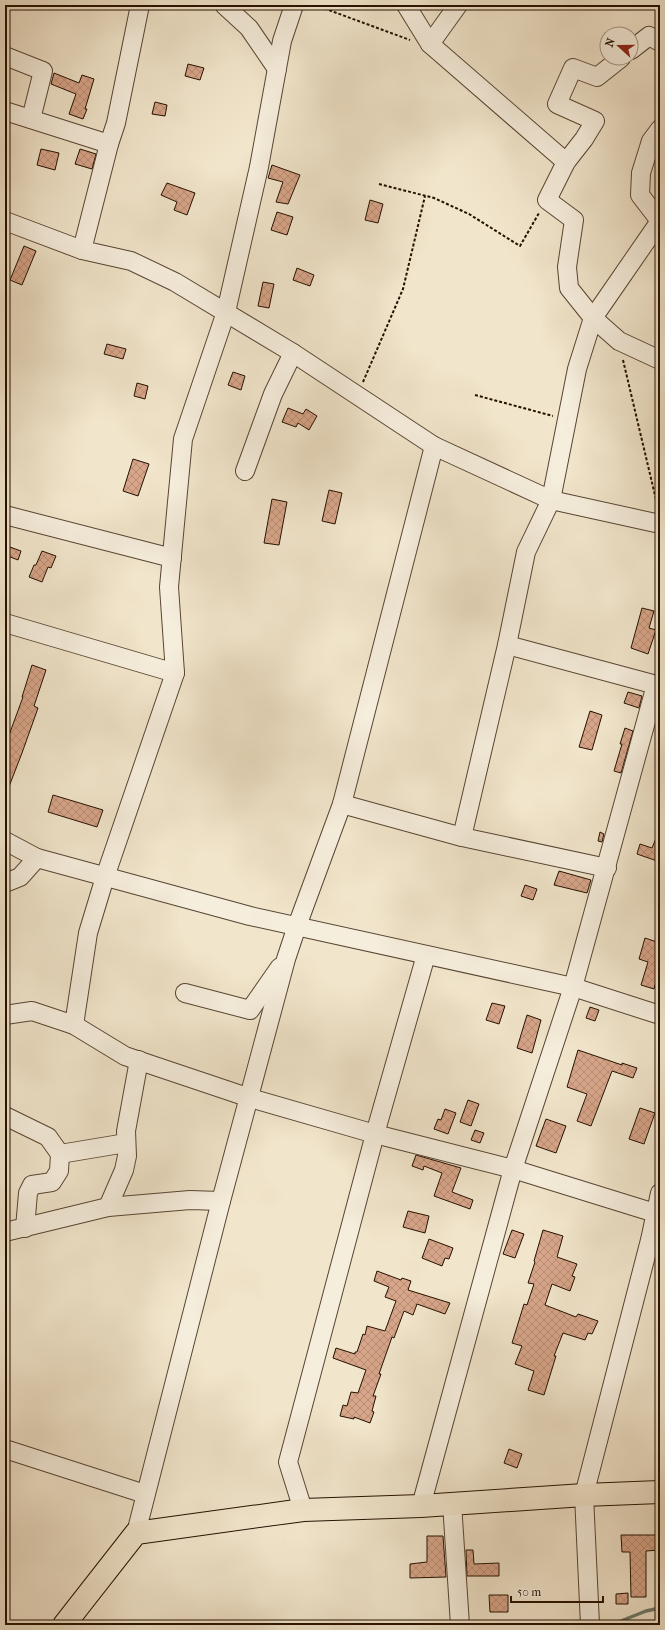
<svg xmlns="http://www.w3.org/2000/svg" width="665" height="1630" font-family="'IM FELL French Canon',serif">
  <style>
    .lines { fill: none; stroke-linecap: round; stroke-linejoin: round }
    .stream { stroke: #6c7a6b; stroke-width: 3.5 }
    .building { fill: url(#building-cross-hatch); stroke: #251000 }
    .minor-casing { stroke: #584533; stroke-width: 20 }
    .major-casing { stroke: #251000; stroke-width: 24 }
    .path { stroke: #251000; stroke-width: 2; stroke-dasharray: 3 2; stroke-linecap: butt }
    .minor { stroke: #f6eedd; stroke-width: 18 }
    .major { stroke: #f1e5cb; stroke-width: 22 }
  </style>
  <defs>
    <pattern id="building-cross-hatch" width="8" height="8" patternUnits="userSpaceOnUse"><rect width="8" height="8" fill="#d7a589"/><path d="M0 0l8 8M0 8l8-8" fill="none" stroke="#b88d74"/></pattern>
  </defs>
  <rect width="100%" height="100%" fill="#f1e5cb"/>
  <filter id="stains"><feTurbulence type="fractalNoise" baseFrequency=".005" numOctaves="4"/><feColorMatrix values="0 0 0 0 .2 0 0 0 0 .09 0 0 0 0 .02 0 0 0 .5 -.17"/></filter>
  <radialGradient id="worn" r=".72"><stop offset=".6" stop-color="#630" stop-opacity="0"/><stop offset="1" stop-color="#630" stop-opacity=".3"/></radialGradient>
  <g class="lines">
    <!-- stream -->
    <polyline class="stream" points="611,1625 646,1611 660,1608"/>
  </g>
  <!-- building -->
  <g class="building">
    <polygon points="188,64 204,68 200,80 185,76"/>
    <polygon points="54,73 79,83 82,75 94,79 85,109 87,109 83,119 69,114 76,94 51,84"/>
    <polygon points="155,102 167,105 165,116 152,114"/>
    <polygon points="41,149 59,153 55,170 37,165"/>
    <polygon points="80,149 96,154 92,169 75,164"/>
    <polygon points="272,165 300,175 288,204 276,202 283,182 268,178"/>
    <polygon points="167,183 195,193 187,215 174,210 177,202 161,195"/>
    <polygon points="370,200 383,204 378,223 365,220"/>
    <polygon points="277,212 293,217 287,235 271,230"/>
    <polygon points="24,246 36,251 22,285 10,280"/>
    <polygon points="297,268 314,275 310,286 293,280"/>
    <polygon points="263,282 274,284 269,308 258,306"/>
    <polygon points="107,344 126,349 123,359 104,354"/>
    <polygon points="233,372 245,376 241,390 228,385"/>
    <polygon points="137,383 148,386 145,399 134,396"/>
    <polygon points="288,408 303,414 306,409 317,416 309,430 298,423 296,427 282,422"/>
    <polygon points="133,459 149,464 138,496 123,491"/>
    <polygon points="329,490 342,493 335,524 322,521"/>
    <polygon points="272,499 287,502 279,545 264,543"/>
    <polygon points="7,546 21,551 18,560 5,555"/>
    <polygon points="42,551 56,556 51,568 48,567 42,582 29,577 34,565 36,565"/>
    <polygon points="642,608 654,611 649,628 656,630 648,654 631,648"/>
    <polygon points="32,665 46,670 34,706 38,708 22,753 5,797 5,746 23,697 22,697"/>
    <polygon points="628,692 642,696 639,708 624,703"/>
    <polygon points="590,711 602,715 592,750 579,747"/>
    <polygon points="625,728 633,731 621,773 614,771 622,744 620,744"/>
    <polygon points="53,795 103,810 97,827 48,812"/>
    <polygon points="659,831 660,862 637,854 640,844 652,848"/>
    <polygon points="600,832 604,834 602,842 598,841"/>
    <polygon points="559,871 591,880 587,893 554,885"/>
    <polygon points="525,885 537,889 533,900 521,896"/>
    <polygon points="645,938 660,943 660,960 656,975 658,975 654,989 641,985 648,962 639,959"/>
    <polygon points="492,1003 505,1006 499,1024 486,1020"/>
    <polygon points="590,1007 599,1010 595,1021 586,1018"/>
    <polygon points="527,1015 541,1020 532,1053 517,1048"/>
    <polygon points="578,1050 622,1065 622,1063 637,1068 633,1078 612,1071 591,1126 577,1121 587,1094 567,1087"/>
    <polygon points="468,1100 479,1104 471,1126 460,1122"/>
    <polygon points="640,1108 655,1113 644,1144 629,1139"/>
    <polygon points="445,1109 456,1113 448,1134 434,1129 438,1119 441,1120"/>
    <polygon points="546,1119 566,1126 556,1153 536,1146"/>
    <polygon points="475,1130 484,1133 480,1143 471,1140"/>
    <polygon points="416,1155 461,1168 452,1192 473,1200 470,1209 434,1196 442,1173 424,1166 423,1170 412,1166"/>
    <polygon points="408,1211 429,1216 425,1233 403,1227"/>
    <polygon points="512,1230 524,1234 515,1258 503,1254"/>
    <polygon points="543,1230 563,1236 557,1257 577,1264 572,1276 575,1277 570,1291 552,1284 545,1305 576,1317 578,1314 598,1321 592,1334 588,1333 585,1340 563,1333 554,1356 556,1356 544,1395 528,1390 534,1371 515,1364 522,1346 512,1343 524,1304 527,1305 534,1284 528,1283 535,1262 534,1261"/>
    <polygon points="429,1239 453,1248 449,1259 445,1258 442,1266 422,1258"/>
    <polygon points="377,1271 401,1280 402,1278 411,1281 408,1290 450,1303 445,1314 417,1304 413,1315 404,1311 394,1338 392,1337 379,1374 381,1374 373,1396 376,1396 372,1411 374,1412 370,1423 354,1417 354,1419 340,1416 343,1405 347,1406 351,1392 358,1393 366,1370 333,1358 336,1348 355,1354 355,1352 357,1352 363,1334 365,1335 367,1326 385,1331 396,1301 385,1297 389,1287 374,1281"/>
    <polygon points="509,1449 522,1454 517,1468 504,1463"/>
    <polygon points="621,1535 660,1535 660,1550 646,1551 646,1597 631,1597 630,1552 622,1552"/>
    <polygon points="427,1536 443,1536 446,1577 410,1578 410,1564 427,1562"/>
    <polygon points="466,1550 473,1550 474,1564 499,1563 499,1576 467,1576"/>
    <polygon points="628,1593 628,1604 616,1604 616,1594"/>
    <polygon points="489,1595 508,1595 508,1612 490,1612"/>
  </g>
  <g class="lines">
    <!-- minor casing -->
    <g class="minor-casing">
      <g id="minor">
        <polyline points="140,5 116,123 109,144 82,250 131,261 175,282 293,353 434,446 551,500 660,524"/>
        <polyline points="224,5 249,28 277,69"/>
        <polyline points="406,5 430,44 566,162"/>
        <polyline points="430,44 458,5"/>
        <polyline points="631,50 649,36 660,42"/>
        <polyline points="5,56 43,71 31,119"/>
        <polyline points="621,58 597,77 573,68 557,104 595,121 584,139 566,162 547,200 574,220 567,267 569,288 593,318 619,341 660,360"/>
        <polyline points="5,111 109,144"/>
        <polyline points="660,129 651,141 641,173 640,195 660,221"/>
        <polyline points="5,221 82,250"/>
        <polyline points="245,471 273,394 293,353"/>
        <polyline points="5,515 172,558"/>
        <polyline points="5,623 175,673 169,587 183,439 226,312 259,167 282,41 294,5"/>
        <polyline points="507,645 660,686"/>
        <polyline points="342,804 462,837 607,868"/>
        <polyline points="462,837 507,645 526,552 551,500 577,369 593,318 660,221"/>
        <polyline points="5,841 37,858 250,916 573,987 660,1015"/>
        <polyline points="5,883 20,877 37,858"/>
        <polyline points="185,993 250,1010 280,967"/>
        <polyline points="5,1015 32,1011 74,1025 125,1056 250,1098 375,1134 513,1169 655,1213"/>
        <polyline points="74,1025 88,933 105,877 175,673"/>
        <polyline points="5,1116 48,1137 60,1154 59,1171 52,1182 32,1185 28,1193 25,1228"/>
        <polyline points="60,1154 126,1143"/>
        <polyline points="108,1207 124,1170 127,1156 126,1131 139,1060"/>
        <polyline points="5,1232 108,1207 190,1200 221,1201"/>
        <polyline points="5,1449 145,1494"/>
        <polyline points="452,1503 460,1625"/>
        <polyline points="421,1506 513,1169 573,987 656,685"/>
        <polyline points="303,1510 288,1462 375,1134 426,955"/>
        <polyline points="136,1533 221,1201 286,959 297,926 342,804 434,446"/>
        <polyline points="590,1625 584,1495 650,1240 660,1193"/>
      </g>
    </g>
    <!-- major casing -->
    <g class="major-casing">
      <polyline id="major" points="64,1625 136,1533 303,1510 421,1506 584,1495 660,1492"/>
    </g>
    <!-- path -->
    <g class="path">
      <polyline points="315,5 410,40"/>
      <polyline points="379,184 434,198 469,214 520,246 539,213"/>
      <polyline points="623,360 658,508"/>
      <polyline points="363,382 403,289 425,196"/>
      <polyline points="475,395 553,416"/>
    </g>
    <!-- minor -->
    <use href="#minor" class="minor"/>
    <!-- major -->
    <use href="#major" class="major"/>
  </g>
  <!-- margin -->
  <rect width="665" height="1630" fill="none" stroke="#f1e5cb" stroke-width="20"/>
  <rect x="6" y="6" width="653" height="1618" fill="none" stroke="#251000" stroke-width="2"/>
  <rect x="10" y="10" width="645" height="1610" fill="none" stroke="#251000"/>
  <!-- north arrow -->
  <g transform="translate(619 46) rotate(291)"><circle r="19" fill="#f6eedd" stroke="#a29585"/>
  <path d="M0-3L7 15L0 10L-7 15Z" fill="#8f2418"/>
  <text y="-6" font-size="11" font-weight="bold" text-anchor="middle" fill="#251000">N</text>
  </g>
  <!-- scale -->
  <path d="M511 1596v6h92v-6" fill="none" stroke="#251000" stroke-width="2"/>
  <text x="517" y="1596" font-size="12" fill="#251000" stroke="#f6eedd" stroke-width="3" paint-order="stroke">50 m</text>
  <rect width="100%" height="100%" filter="url(#stains)"/>
  <rect width="100%" height="100%" fill="url(#worn)"/>
</svg>
